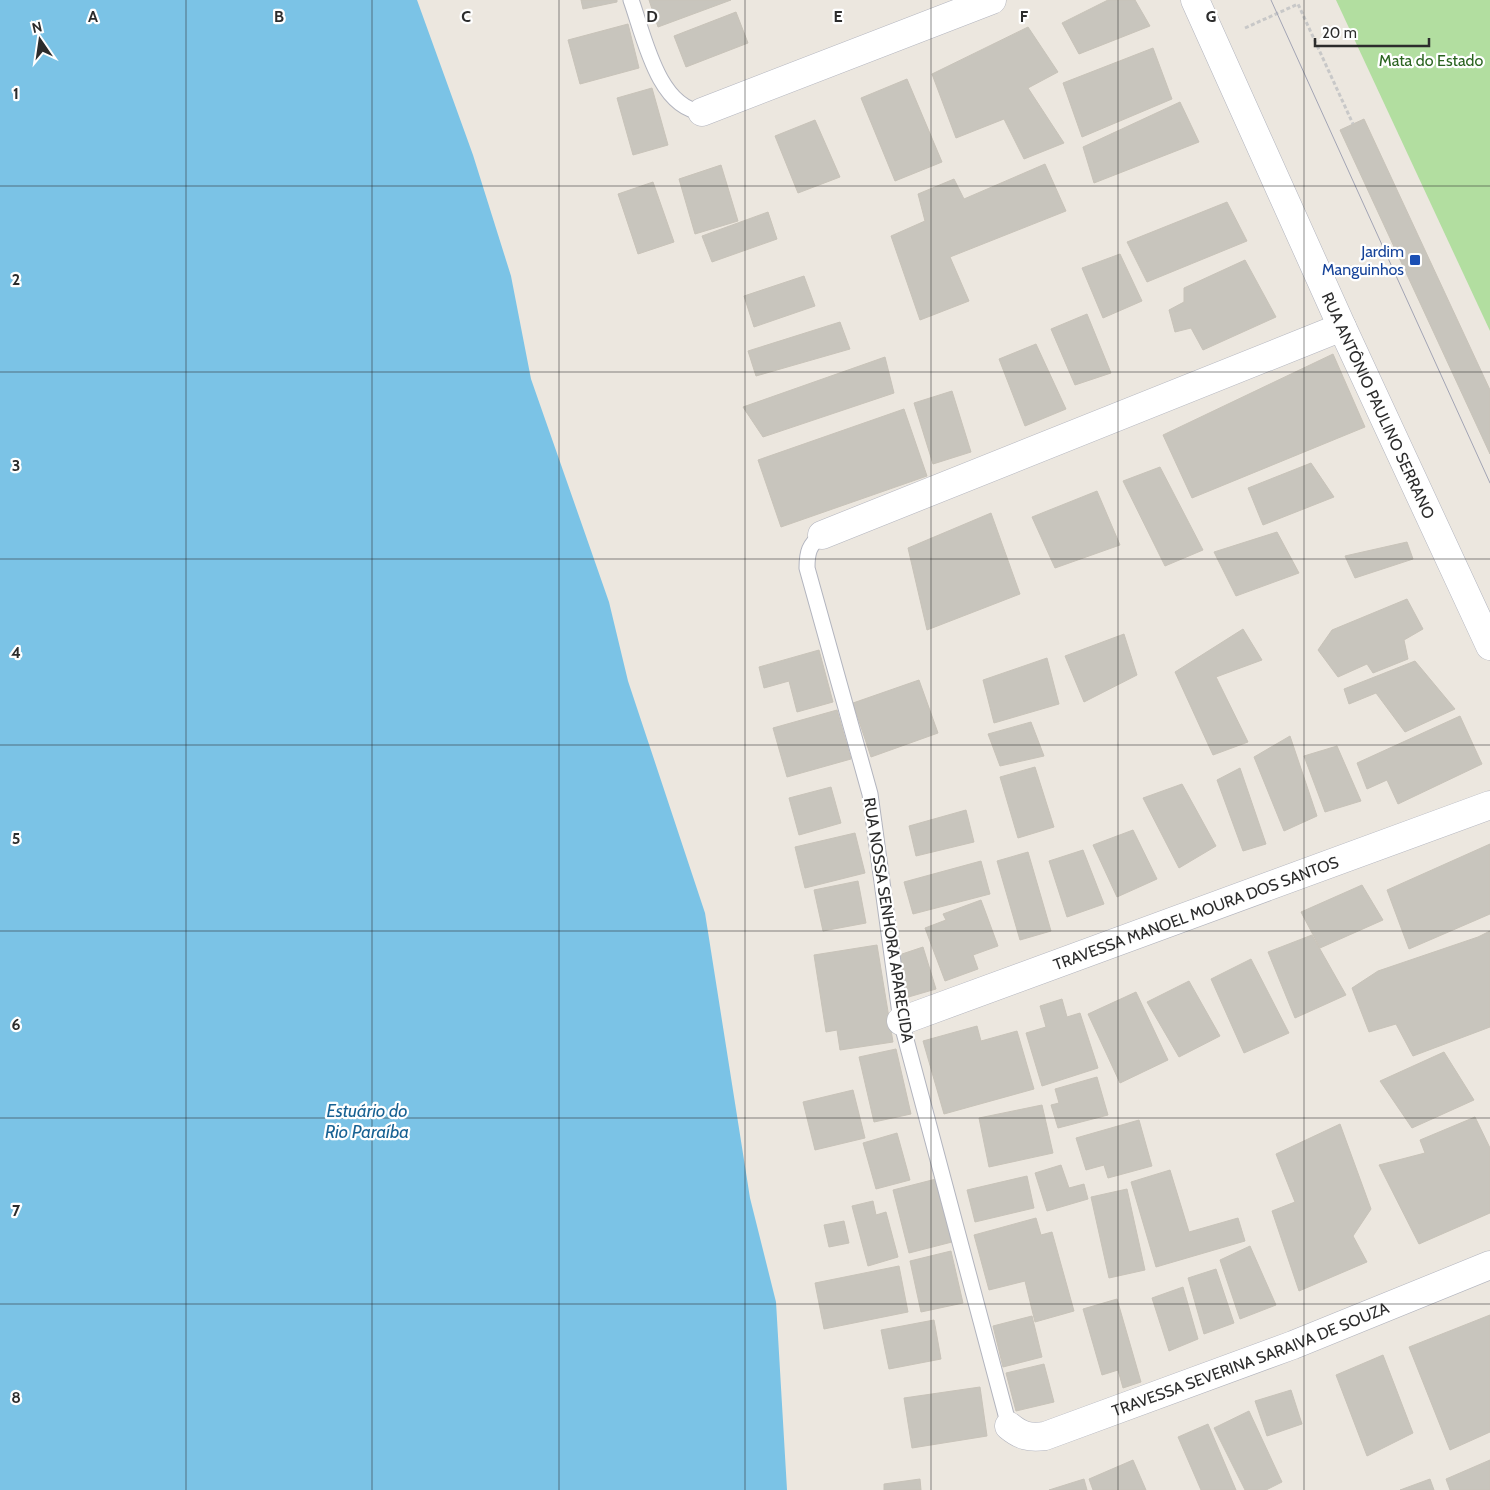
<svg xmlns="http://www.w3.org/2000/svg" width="1490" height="1490" font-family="Cabin,sans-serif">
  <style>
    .green { fill: #b2dea0 }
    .water { fill: #7bc3e6 }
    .building { fill: #c8c5bd; stroke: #c8c3b9 }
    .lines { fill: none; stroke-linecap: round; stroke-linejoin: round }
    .service-casing { stroke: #b2b4be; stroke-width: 17 }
    .minor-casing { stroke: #b2b4be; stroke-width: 29 }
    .path { stroke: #c8c8c8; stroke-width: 3; stroke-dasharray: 4 2.5; stroke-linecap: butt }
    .service { stroke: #fff; stroke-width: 15 }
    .minor { stroke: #fff; stroke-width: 28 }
    .tram { stroke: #a2a4b4; stroke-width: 1 }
    .grid { fill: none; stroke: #2c2c2c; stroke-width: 1; stroke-opacity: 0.55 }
    .transit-dot { fill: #1a4fb4; stroke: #fff; stroke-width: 2 }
    .labels { text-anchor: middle; stroke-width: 4.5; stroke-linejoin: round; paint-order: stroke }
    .park-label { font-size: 16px; fill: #2b6420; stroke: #fff }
    .transit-label { font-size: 16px; fill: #164399; stroke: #fff; text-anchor: end }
    .street-label { font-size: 16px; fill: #2c2c2c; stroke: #fff }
    .water-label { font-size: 18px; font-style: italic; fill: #186293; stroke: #fff }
    .grid-label { font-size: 16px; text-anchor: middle; font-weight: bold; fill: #2c2c2c; stroke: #fff; stroke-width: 4.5; stroke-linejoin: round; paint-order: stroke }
  </style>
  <rect width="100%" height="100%" fill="#ece7df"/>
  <!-- green -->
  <polygon class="green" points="1336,0 1490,0 1490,331"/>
  <!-- water -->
  <polygon class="water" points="0,0 417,0 473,155 511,276 531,379 609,602 628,681 705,913 750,1198 776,1302 787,1490 0,1490"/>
  <!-- building -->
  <g class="building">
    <polygon points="581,0 617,0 617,2 583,9"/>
    <polygon points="649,0 731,0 658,27"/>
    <polygon points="1108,0 1135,0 1150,26 1079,54 1062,23"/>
    <polygon points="736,12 748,43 686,67 674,36"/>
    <polygon points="628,24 639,68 580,84 568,40"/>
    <polygon points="1028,27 1058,72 1028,88 1064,143 1024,159 1004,119 956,138 932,74"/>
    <polygon points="1153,48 1172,99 1082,137 1063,83"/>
    <polygon points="907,79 942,162 895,181 861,98"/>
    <polygon points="652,88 668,145 633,155 617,98"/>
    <polygon points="1180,102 1199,142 1094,183 1083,147"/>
    <polygon points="1364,119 1490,390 1490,454 1340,130"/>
    <polygon points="815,120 840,177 798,193 775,136"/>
    <polygon points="1045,164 1066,211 950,257 969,301 920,320 891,236 925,221 918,194 954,179 964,199"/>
    <polygon points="721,165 738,221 695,234 679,179"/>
    <polygon points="653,182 674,242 638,254 618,194"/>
    <polygon points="1227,202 1247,241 1147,282 1127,242"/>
    <polygon points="768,212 777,239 712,262 702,236"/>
    <polygon points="1120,254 1142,301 1103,318 1082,268"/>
    <polygon points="1245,260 1276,317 1203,350 1191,328 1175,332 1169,310 1184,302 1184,288"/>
    <polygon points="804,276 815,306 754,327 744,296"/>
    <polygon points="1087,314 1111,373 1075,385 1051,329"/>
    <polygon points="840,322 850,349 756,376 748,351"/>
    <polygon points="1036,344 1066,409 1025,426 999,359"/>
    <polygon points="1333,354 1365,427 1192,498 1163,435"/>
    <polygon points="885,357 894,393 763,437 743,407"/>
    <polygon points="952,391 971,452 933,464 914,403"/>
    <polygon points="904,409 927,476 781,527 758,460"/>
    <polygon points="1311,463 1334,497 1263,525 1248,488"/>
    <polygon points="1160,467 1203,550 1165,566 1123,481"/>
    <polygon points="1097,491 1120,545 1055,568 1032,517"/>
    <polygon points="991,513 1020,594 927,630 908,548"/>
    <polygon points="1277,532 1299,573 1236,596 1214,552"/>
    <polygon points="1407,542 1413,559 1355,578 1345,556"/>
    <polygon points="1407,599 1423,629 1404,640 1408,659 1373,673 1367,664 1338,677 1318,650 1332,630"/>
    <polygon points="1243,629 1262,660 1216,677 1248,742 1213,755 1175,672"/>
    <polygon points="1124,634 1137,675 1084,702 1065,656"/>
    <polygon points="819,650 833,702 797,712 789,681 764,688 759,667"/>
    <polygon points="1047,658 1059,704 994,723 983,680"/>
    <polygon points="1415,661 1455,709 1405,732 1376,693 1349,704 1344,689"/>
    <polygon points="919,680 938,733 871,757 853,703"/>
    <polygon points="837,710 851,759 787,777 773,728"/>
    <polygon points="1460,716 1482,764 1398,804 1387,780 1367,789 1357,763"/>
    <polygon points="1031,722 1044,756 1000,766 988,734"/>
    <polygon points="1290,736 1317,816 1284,831 1254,757"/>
    <polygon points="1337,746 1361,801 1325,812 1304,756"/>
    <polygon points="1035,767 1054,827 1018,838 1000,777"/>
    <polygon points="1240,768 1266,844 1243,851 1217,780"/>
    <polygon points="1182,784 1216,846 1179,868 1143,798"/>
    <polygon points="831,787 841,823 799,835 789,798"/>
    <polygon points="966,810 974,842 916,856 909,826"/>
    <polygon points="1133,830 1157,879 1117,897 1093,845"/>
    <polygon points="855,833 865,873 805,888 795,847"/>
    <polygon points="1490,844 1490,914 1409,949 1387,890"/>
    <polygon points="1083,850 1104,904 1067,917 1049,861"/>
    <polygon points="1028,852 1051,931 1020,940 997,861"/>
    <polygon points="981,861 990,894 913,914 904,882"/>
    <polygon points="858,881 866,923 823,931 814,890"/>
    <polygon points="1362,885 1383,920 1320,948 1301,912"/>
    <polygon points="981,900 998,946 973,955 978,969 945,981 925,928 946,920 943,914"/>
    <polygon points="1490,931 1490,1027 1413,1056 1396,1024 1369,1032 1352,988 1378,971 1478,937"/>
    <polygon points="1312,935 1346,995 1295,1018 1268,952"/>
    <polygon points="877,945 893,1042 840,1050 837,1030 826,1032 814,955"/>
    <polygon points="923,947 936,989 905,998 893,957"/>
    <polygon points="1251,959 1289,1033 1244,1053 1211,979"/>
    <polygon points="1189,981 1220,1036 1179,1057 1147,1002"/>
    <polygon points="1136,992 1168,1060 1120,1083 1088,1014"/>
    <polygon points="1062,999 1067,1017 1080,1013 1098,1068 1042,1086 1026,1033 1046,1027 1040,1006"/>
    <polygon points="977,1026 981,1041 1017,1031 1034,1089 944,1114 923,1041"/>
    <polygon points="896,1049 911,1114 874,1122 859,1057"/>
    <polygon points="1444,1052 1474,1100 1412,1128 1380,1081"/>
    <polygon points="1097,1077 1108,1115 1058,1128 1051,1105 1059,1103 1055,1089"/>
    <polygon points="853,1090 865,1138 815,1150 803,1102"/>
    <polygon points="1042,1105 1053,1153 989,1167 979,1118"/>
    <polygon points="1475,1117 1490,1148 1490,1213 1419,1244 1379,1165 1425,1153 1420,1140"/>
    <polygon points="1139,1120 1152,1166 1108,1178 1104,1165 1086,1170 1076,1138"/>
    <polygon points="1340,1124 1371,1209 1353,1236 1367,1262 1299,1291 1272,1211 1295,1202 1276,1154"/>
    <polygon points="897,1133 910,1180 876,1189 863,1143"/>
    <polygon points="1061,1165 1069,1188 1084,1184 1088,1199 1047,1211 1035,1173"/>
    <polygon points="1170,1170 1189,1232 1238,1218 1245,1241 1156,1267 1131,1182"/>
    <polygon points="1027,1176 1034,1208 975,1222 967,1190"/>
    <polygon points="936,1179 952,1242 909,1253 893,1190"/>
    <polygon points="1127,1189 1145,1270 1109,1278 1091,1197"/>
    <polygon points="873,1201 876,1215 886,1212 898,1257 868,1266 852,1206"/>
    <polygon points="1036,1218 1041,1235 1052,1232 1074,1311 1035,1322 1025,1281 989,1290 974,1235"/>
    <polygon points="844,1221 849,1243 829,1247 824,1225"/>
    <polygon points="1250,1246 1276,1305 1240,1319 1220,1260"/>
    <polygon points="951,1251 963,1303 921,1312 910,1261"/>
    <polygon points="899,1266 908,1312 824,1329 815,1283"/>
    <polygon points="1216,1269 1234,1323 1204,1334 1188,1278"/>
    <polygon points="1183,1287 1198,1339 1169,1351 1152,1298"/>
    <polygon points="1117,1299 1141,1382 1123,1388 1118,1370 1102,1375 1083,1309"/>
    <polygon points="1490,1315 1490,1432 1450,1450 1409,1347"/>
    <polygon points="1032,1316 1042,1357 1003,1367 993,1326"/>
    <polygon points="934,1320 941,1359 889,1369 881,1330"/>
    <polygon points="1383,1355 1413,1433 1367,1456 1336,1375"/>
    <polygon points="1044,1364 1054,1402 1016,1411 1006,1373"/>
    <polygon points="980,1387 987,1436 912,1448 904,1398"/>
    <polygon points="1291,1390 1302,1424 1267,1436 1255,1401"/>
    <polygon points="1249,1411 1282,1482 1266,1490 1245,1490 1214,1428"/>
    <polygon points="1208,1424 1236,1490 1201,1490 1178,1437"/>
    <polygon points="1133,1460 1146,1490 1093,1490 1089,1479"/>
    <polygon points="1490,1460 1490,1490 1450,1490 1446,1479"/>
    <polygon points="920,1479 921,1490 884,1490 884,1484"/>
    <polygon points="1084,1479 1087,1490 1049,1490"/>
    <polygon points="1430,1479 1434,1490 1400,1490"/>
  </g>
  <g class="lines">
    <!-- service casing -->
    <g class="service-casing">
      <g id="service">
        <path d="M 631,0 C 644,36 658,108 702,112"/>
        <path d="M 822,535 C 809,545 807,552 807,568 L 870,794 L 901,1021 L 1009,1426"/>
      </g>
    </g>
    <!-- minor casing -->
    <g class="minor-casing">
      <g id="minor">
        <path id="s1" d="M 1195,0 L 1342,327 L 1490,646"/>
        <polyline points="702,112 992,0"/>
        <polyline points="822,535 1342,327"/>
        <path id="s2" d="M 901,1021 L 1490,805"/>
        <path id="s3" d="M 1009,1426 C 1021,1436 1029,1438 1045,1436 L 1293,1345 L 1490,1265"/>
      </g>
    </g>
    <!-- path -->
    <polyline class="path" points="1245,28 1298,4 1353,124"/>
    <!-- service -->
    <use href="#service" class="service"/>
    <!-- minor -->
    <use href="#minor" class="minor"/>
    <!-- tram -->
    <polyline class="tram" points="1271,0 1490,483"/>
  </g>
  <!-- grid -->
  <path class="grid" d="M 186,0 L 186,1490M 372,0 L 372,1490M 559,0 L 559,1490M 745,0 L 745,1490M 931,0 L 931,1490M 1118,0 L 1118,1490M 1304,0 L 1304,1490M 0,186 L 1490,186M 0,372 L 1490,372M 0,559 L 1490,559M 0,745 L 1490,745M 0,931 L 1490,931M 0,1118 L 1490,1118M 0,1304 L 1490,1304"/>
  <!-- markers -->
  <rect class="transit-dot" x="1409" y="254" width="12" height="12" rx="2.5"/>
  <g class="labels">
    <!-- park labels -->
    <g class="park-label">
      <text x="1431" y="66">Mata do Estado</text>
    </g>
    <!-- transit labels -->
    <g class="transit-label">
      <text x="1404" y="257">Jardim<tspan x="1404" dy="18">Manguinhos</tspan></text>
    </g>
    <!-- street labels -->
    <g class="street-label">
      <text dy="6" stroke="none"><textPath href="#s1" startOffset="445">RUA ANTÔNIO PAULINO SERRANO</textPath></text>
      <text dy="6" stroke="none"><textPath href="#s2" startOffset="314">TRAVESSA MANOEL MOURA DOS SANTOS</textPath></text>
      <text transform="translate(889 920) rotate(81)" y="6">RUA NOSSA SENHORA APARECIDA</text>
      <text dy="6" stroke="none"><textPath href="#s3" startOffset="258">TRAVESSA SEVERINA SARAIVA DE SOUZA</textPath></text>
    </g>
    <!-- water labels -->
    <g class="water-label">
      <text x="367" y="1117">Estuário do<tspan x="367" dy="21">Rio Paraíba</tspan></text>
    </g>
  </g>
  <g class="grid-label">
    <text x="93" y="22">A</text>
    <text x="279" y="22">B</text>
    <text x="466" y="22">C</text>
    <text x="652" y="22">D</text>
    <text x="838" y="22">E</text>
    <text x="1024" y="22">F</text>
    <text x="1211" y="22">G</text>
    <text x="16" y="99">1</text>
    <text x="16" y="285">2</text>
    <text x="16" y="471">3</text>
    <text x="16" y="658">4</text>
    <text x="16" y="844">5</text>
    <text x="16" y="1030">6</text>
    <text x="16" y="1216">7</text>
    <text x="16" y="1403">8</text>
  </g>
  <!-- north arrow -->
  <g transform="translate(40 40) rotate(347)" stroke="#ffffff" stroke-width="4" paint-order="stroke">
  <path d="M0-4L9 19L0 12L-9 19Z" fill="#2c2c2c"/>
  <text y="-8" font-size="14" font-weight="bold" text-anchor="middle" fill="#2c2c2c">N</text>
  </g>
  <!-- scale -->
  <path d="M1315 38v8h114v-8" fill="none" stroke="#2c2c2c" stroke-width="2.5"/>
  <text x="1322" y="38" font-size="15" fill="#2c2c2c" stroke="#ffffff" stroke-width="4" paint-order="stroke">20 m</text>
</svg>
